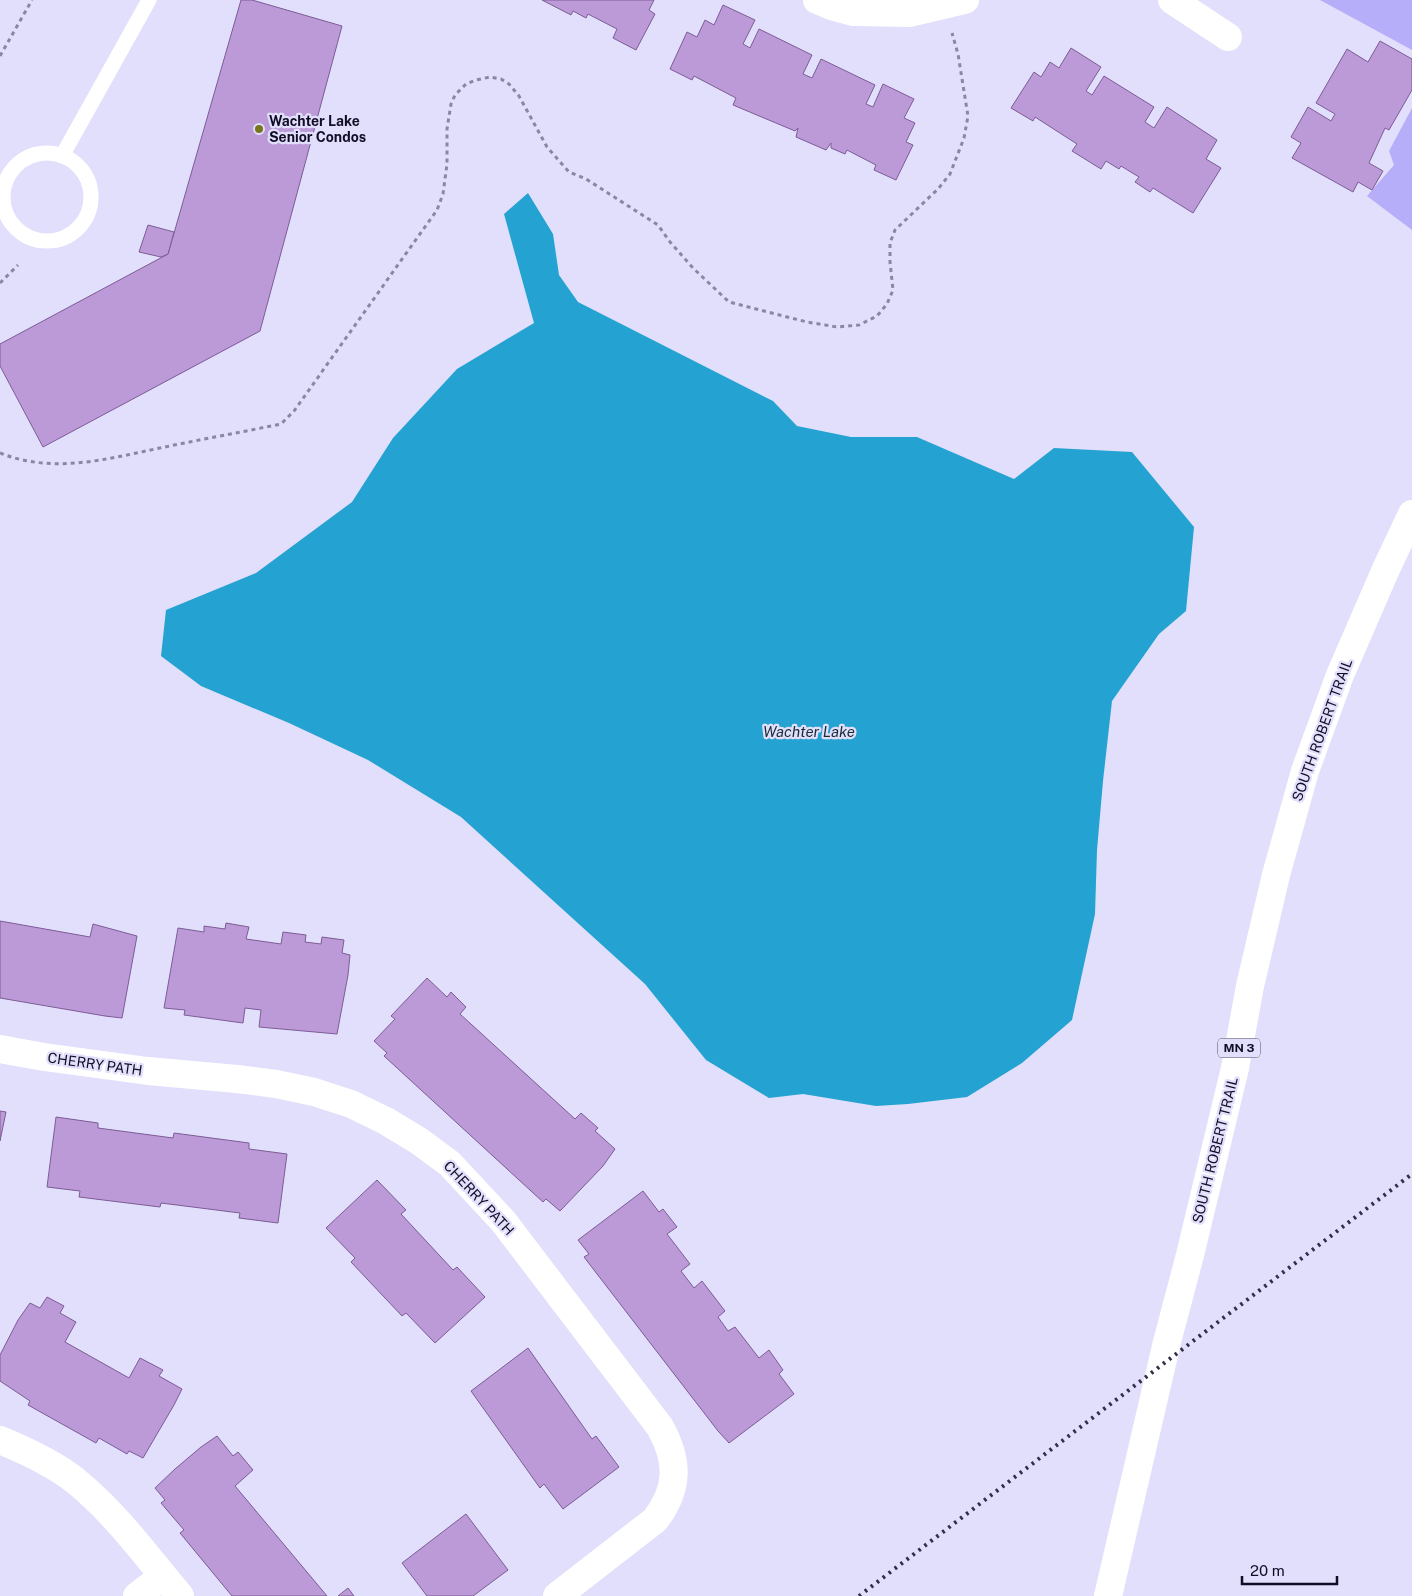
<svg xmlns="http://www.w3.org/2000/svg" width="1412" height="1596" font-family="'Public Sans',sans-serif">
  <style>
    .green { fill: #b7aefa }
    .water { fill: #24a2d1 }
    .building { fill: #bc9ad8; stroke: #7c5c96 }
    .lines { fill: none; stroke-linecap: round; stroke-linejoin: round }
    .path { stroke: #8a87a1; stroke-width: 3; stroke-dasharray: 4 4; stroke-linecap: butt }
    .lane { stroke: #fff; stroke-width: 15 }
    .street { stroke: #fff; stroke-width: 28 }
    .primary { stroke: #fff; stroke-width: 28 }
    .rail { stroke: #322e46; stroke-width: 4; stroke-dasharray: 2.5 5; stroke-linecap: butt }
    .poi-dot { fill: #77761c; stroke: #e1dffb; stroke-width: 2 }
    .labels { text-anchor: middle; stroke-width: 4.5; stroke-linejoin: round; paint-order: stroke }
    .shield { fill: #e1dffb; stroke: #504c65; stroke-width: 1 }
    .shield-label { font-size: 12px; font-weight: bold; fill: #120d25 }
    .poi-label { font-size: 14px; font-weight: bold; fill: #120d25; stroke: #e1dffb; text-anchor: start }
    .street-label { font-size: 14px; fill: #120d25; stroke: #e1dffb }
    .water-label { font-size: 15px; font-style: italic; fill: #182c35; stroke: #e1dffb }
  </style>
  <rect width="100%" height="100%" fill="#e1dffb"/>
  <!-- green -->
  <g class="green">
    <polygon points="1320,0 1412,0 1412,50"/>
    <polygon points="1412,108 1412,230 1367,196 1394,165 1389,151"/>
  </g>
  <!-- water -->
  <polygon class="water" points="528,193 553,234 559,275 578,302 773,401 797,426 851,437 917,437 1014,479 1054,448 1132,452 1194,527 1186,611 1159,634 1112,701 1103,781 1097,850 1095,914 1072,1020 1022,1063 967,1097 908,1104 876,1106 803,1094 769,1098 706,1060 645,984 461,817 368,760 289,723 201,686 161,656 166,610 256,573 352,502 393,438 457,369 534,323 504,214"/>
  <!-- building -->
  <g class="building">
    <polygon points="241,0 252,0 342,26 260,331 43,447 0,366 0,344 168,254"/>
    <polygon points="542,0 654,0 649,10 655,14 636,50 613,38 617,29 588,14 586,18 573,11 571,15"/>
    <polygon points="723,5 755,20 743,44 750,48 759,29 812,55 803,74 812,78 821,59 875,85 866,104 873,107 883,84 914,99 904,118 915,123 906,142 913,145 896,180 874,170 876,165 847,150 845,154 831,148 831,143 826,150 796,137 798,128 795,131 733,105 736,98 694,76 692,80 670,69 687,32 697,37 705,20 714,25"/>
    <polygon points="1380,41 1412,59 1412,90 1389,130 1385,128 1369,163 1383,171 1372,190 1358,182 1353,192 1292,158 1301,143 1291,137 1308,107 1331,121 1335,114 1316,103 1347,49 1368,62"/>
    <polygon points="1071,48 1101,67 1086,91 1092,95 1104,76 1154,107 1145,122 1154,128 1167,107 1217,140 1206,159 1221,168 1193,213 1153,188 1150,192 1135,182 1139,177 1121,166 1119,169 1106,161 1101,169 1072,151 1077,144 1035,117 1033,121 1011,108 1034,72 1041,77 1050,62 1059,68"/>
    <polygon points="148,225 174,232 168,254 161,257 139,252"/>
    <polygon points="0,921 90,937 93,924 137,936 122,1018 105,1016 0,998"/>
    <polygon points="226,923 249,927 246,939 281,944 283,932 306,935 305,942 321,944 322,937 344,940 342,953 350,955 348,975 337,1034 259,1027 261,1010 245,1008 243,1023 184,1015 185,1010 164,1008 178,928 204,932 204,926 225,929"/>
    <polygon points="427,978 447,997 451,992 466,1007 460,1014 575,1119 581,1113 598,1128 595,1131 615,1149 603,1166 560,1211 546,1199 543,1202 384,1056 387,1053 374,1041 395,1019 391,1016"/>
    <polygon points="0,1111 6,1112 0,1141"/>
    <polygon points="56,1117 98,1123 98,1128 173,1138 174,1133 249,1143 249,1149 287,1154 278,1223 239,1218 240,1213 161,1203 160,1207 79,1197 80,1191 47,1187"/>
    <polygon points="377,1180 406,1210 401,1214 453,1270 457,1267 485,1297 435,1343 406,1313 402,1316 351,1262 355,1258 326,1228"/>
    <polygon points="643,1191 659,1212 663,1209 677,1227 667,1234 690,1264 681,1271 694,1288 702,1281 725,1311 718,1317 728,1331 735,1327 759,1358 769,1350 783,1370 779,1374 794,1394 729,1443 718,1431 584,1257 589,1254 578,1240"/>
    <polygon points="47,1297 64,1306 60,1313 76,1322 65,1342 129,1378 140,1358 163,1370 159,1376 182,1389 174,1405 143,1458 129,1451 127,1454 99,1438 96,1443 28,1405 30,1401 0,1381 0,1355 18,1320 30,1303 40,1308"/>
    <polygon points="528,1348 592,1439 596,1436 619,1467 563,1509 544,1484 540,1488 471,1391"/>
    <polygon points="217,1436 233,1456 238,1452 253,1470 235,1486 327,1596 232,1596 180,1533 184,1530 161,1503 165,1500 155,1488 175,1469 201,1447"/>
    <polygon points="466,1514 508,1570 473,1596 427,1596 402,1563"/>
    <polygon points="348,1588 354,1596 338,1596"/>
  </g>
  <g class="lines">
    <!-- path -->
    <g class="path">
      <polyline points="0,56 32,0"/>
      <polyline points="0,283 18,265"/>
      <path d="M 0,453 C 55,475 110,458 165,447 C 203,439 242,432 281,424 L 294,411 L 437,210 L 443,194 L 447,164 L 447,129 L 451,104 L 455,95 L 466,84 L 476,80 L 490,77 L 501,79 L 509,84 L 519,96 L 547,147 L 569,172 L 586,179 L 658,225 L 670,242 L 693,268 L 729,302 L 807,322 L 837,327 L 859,325 L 877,316 L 887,304 L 893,290 L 890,262 L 890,243 L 895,230 L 938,189 L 950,174 L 964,138 L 968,116 L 958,54 L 952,33"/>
    </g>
    <!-- lane -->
    <g class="lane">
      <circle cx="47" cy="197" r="44"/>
      <polyline points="62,156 149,0"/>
    </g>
    <!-- street -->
    <g class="street">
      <polyline points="817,0 831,6 853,12 910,13 965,0"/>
      <polyline points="1172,0 1228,37"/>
      <path d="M 0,1049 L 44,1057 L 148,1071 L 237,1079 L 276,1084 L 314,1092 L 351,1104 L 386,1121 L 419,1141 L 450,1164 L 503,1221 L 660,1427 C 679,1461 679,1489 655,1520 L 557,1596"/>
      <path d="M 0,1440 C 27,1451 55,1464 77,1482 C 117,1515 147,1557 180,1596"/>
      <polyline points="137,1596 163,1576"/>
    </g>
    <!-- primary -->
    <polyline class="primary" points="1108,1596 1167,1342 1190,1255 1235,1068 1250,986 1276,875 1305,771 1340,675 1386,569 1412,514"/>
    <!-- rail -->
    <polyline class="rail" points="859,1596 1412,1174"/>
  </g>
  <!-- markers -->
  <circle class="poi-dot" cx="259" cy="129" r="5"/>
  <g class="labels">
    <!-- shield labels -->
    <rect class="shield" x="1218" y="1038.5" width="42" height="19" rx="4"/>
    <g class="shield-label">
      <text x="1239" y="1052">MN 3</text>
    </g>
    <!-- poi labels -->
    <g class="poi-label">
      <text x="269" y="126">Wachter Lake<tspan x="269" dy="16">Senior Condos</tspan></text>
    </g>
    <!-- street labels -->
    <g class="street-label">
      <text transform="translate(1322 730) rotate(-70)" y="5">SOUTH ROBERT TRAIL</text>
      <text transform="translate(95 1064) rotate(8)" y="5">CHERRY PATH</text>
      <text transform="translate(1215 1150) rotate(-76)" y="5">SOUTH ROBERT TRAIL</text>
      <text transform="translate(479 1198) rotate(47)" y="5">CHERRY PATH</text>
    </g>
    <!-- water labels -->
    <g class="water-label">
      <text x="809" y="737">Wachter Lake</text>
    </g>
  </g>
  <!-- scale -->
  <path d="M1242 1576v8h95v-8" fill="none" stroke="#120d25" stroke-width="2.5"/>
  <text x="1250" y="1576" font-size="15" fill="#120d25" stroke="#e1dffb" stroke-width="4" paint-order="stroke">20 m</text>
</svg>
